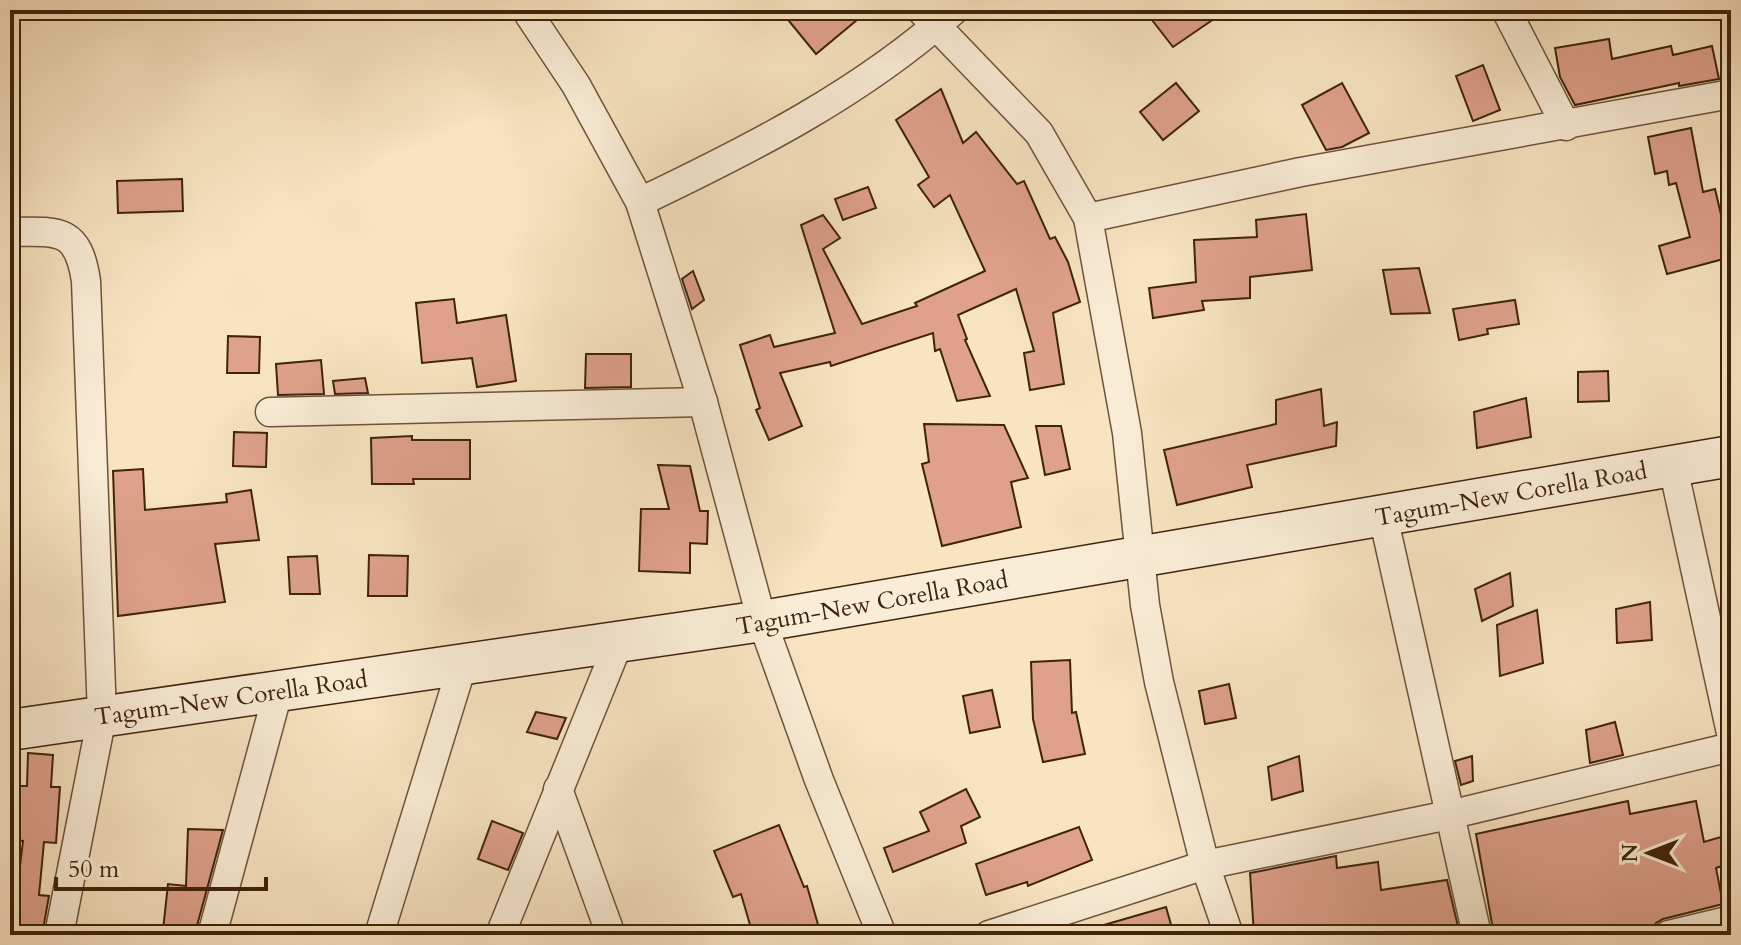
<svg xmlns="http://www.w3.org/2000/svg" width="1741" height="945" font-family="Cardo,serif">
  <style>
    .building { fill: #dfa18b; stroke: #3f230c; stroke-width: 2 }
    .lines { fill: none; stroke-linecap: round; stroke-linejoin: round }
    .minor-casing { stroke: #6d5339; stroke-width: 31 }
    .secondary-casing { stroke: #3f230c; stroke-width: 43 }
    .minor { stroke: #faedd7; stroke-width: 28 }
    .secondary { stroke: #faedd7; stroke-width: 40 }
    .labels { text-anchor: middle; stroke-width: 6; stroke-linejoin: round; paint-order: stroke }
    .street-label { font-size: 24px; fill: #3f230c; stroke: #faedd7 }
  </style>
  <rect width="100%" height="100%" fill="#f8e4c1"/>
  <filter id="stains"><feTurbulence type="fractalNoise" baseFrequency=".0025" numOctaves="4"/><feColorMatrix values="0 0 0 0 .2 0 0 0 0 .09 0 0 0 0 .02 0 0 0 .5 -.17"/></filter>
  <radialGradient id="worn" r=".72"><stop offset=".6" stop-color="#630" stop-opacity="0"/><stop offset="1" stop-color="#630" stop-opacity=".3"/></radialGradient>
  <!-- building -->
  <g class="building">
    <polygon points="780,10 869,10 816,54"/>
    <polygon points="1166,10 1227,10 1173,47 1152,20"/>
    <polygon points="1609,39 1612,59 1671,46 1673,55 1712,46 1719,79 1679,86 1679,83 1575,105 1560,77 1555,48"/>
    <polygon points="1483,65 1500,110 1473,121 1456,76"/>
    <polygon points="1176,83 1199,111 1163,140 1140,112"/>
    <polygon points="1342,83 1369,133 1342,147 1326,150 1302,105"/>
    <polygon points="941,89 963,143 976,132 1017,184 1024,181 1050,239 1055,237 1068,262 1080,302 1053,313 1064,384 1030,390 1024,353 1034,351 1016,289 958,315 967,339 965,340 990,396 957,401 940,349 935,351 933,333 831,366 830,362 780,373 802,426 769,440 756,410 760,408 740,345 770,335 774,347 835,333 801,225 823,215 840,238 823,249 862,324 917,306 915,303 985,271 950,195 934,207 918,185 929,177 896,120"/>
    <polygon points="1691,128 1703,192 1715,189 1731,257 1667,274 1659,246 1690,237 1676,183 1669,185 1667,171 1655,174 1648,137"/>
    <polygon points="182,179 183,211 118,213 117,181"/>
    <polygon points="868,187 876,208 843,220 835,199"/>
    <polygon points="1306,214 1312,270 1250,277 1250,298 1202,301 1204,310 1153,318 1149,288 1196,282 1194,240 1257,237 1256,220"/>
    <polygon points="1419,268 1430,313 1391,314 1383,270"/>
    <polygon points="693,271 704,300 692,309 682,279"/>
    <polygon points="454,299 457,323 506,315 516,381 477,387 472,358 422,363 416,303"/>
    <polygon points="1515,300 1519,324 1487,329 1488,334 1459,340 1453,309"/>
    <polygon points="228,336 260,337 259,373 227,373"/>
    <polygon points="586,354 631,354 631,387 585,388"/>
    <polygon points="321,360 324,394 278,395 276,364"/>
    <polygon points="1608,371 1609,401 1578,402 1578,372"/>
    <polygon points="365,378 368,393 335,394 333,381"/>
    <polygon points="1321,389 1324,426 1337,422 1336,446 1247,465 1252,487 1177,505 1164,450 1276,424 1276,400"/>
    <polygon points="1526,398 1531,437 1477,448 1474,412"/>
    <polygon points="924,424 1004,425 1028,478 1011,482 1021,527 942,546 922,464 929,462"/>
    <polygon points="1036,426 1061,426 1070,469 1045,475"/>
    <polygon points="234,432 267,433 266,467 233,466"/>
    <polygon points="412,436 412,440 470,440 470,479 413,479 414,484 372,484 371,438"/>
    <polygon points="658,465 690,466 700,511 708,511 707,544 690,543 690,573 639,571 641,509 669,509"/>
    <polygon points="143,469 145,510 227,502 226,494 251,490 259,540 215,544 225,602 118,616 113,471"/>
    <polygon points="369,555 408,556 407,596 368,596"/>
    <polygon points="317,556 320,594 290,594 288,557"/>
    <polygon points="1510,573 1513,606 1482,621 1475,589"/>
    <polygon points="1650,602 1652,640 1617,643 1616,609"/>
    <polygon points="1537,610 1543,663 1500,676 1497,625"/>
    <polygon points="1070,660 1072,713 1076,712 1085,754 1043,762 1033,719 1031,662"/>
    <polygon points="1229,684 1236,718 1205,724 1199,691"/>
    <polygon points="992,690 1000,727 970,733 963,696"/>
    <polygon points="536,712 566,718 557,739 527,732"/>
    <polygon points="1615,722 1623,755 1590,763 1586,730"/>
    <polygon points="28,753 53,755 51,787 60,787 56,843 44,842 39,895 49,896 42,935 10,935 10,890 17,891 23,841 10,840 10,786 27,786"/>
    <polygon points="1299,756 1303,791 1272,800 1268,767"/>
    <polygon points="1472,756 1473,781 1461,785 1455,761"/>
    <polygon points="966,789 980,817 961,826 966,843 893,872 884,848 929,831 920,812"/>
    <polygon points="1628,801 1630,814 1696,801 1704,842 1731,834 1731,863 1716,868 1723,904 1663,919 1656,923 1651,935 1494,935 1476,834"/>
    <polygon points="492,821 523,833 508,870 478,859"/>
    <polygon points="779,825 804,887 807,886 821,935 753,935 741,894 733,897 714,851"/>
    <polygon points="1079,827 1092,860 1028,886 1027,882 986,895 976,864"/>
    <polygon points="188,829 223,830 195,933 163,930 168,884 186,886"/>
    <polygon points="1336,856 1337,868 1378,862 1381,890 1447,880 1460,935 1254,935 1250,873"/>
    <polygon points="1166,907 1174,935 1091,935 1090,929"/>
  </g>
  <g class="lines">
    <!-- minor casing -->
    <g class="minor-casing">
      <g id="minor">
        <polyline points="526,10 576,85 640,202 703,402 762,621 819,780 882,935"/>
        <polyline points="921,10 1039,133 1088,218 1127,433 1145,605 1159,682 1205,865 1229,935"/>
        <polyline points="1506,10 1566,126"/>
        <path d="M 640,202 C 751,149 862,93 954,10"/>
        <polyline points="1088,218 1301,172 1731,94"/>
        <path d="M 10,232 C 59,231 78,228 86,281 L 102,716 L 59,935"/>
        <polyline points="270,412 703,402"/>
        <polyline points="1673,467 1731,733"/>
        <polyline points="1383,516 1477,935"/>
        <polyline points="558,789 611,935"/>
        <polyline points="212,935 278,692"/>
        <polyline points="379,935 462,666"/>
        <polyline points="500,935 618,644"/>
        <polyline points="989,935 1205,865 1449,815 1731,747"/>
        <polyline points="1668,935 1731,920"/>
      </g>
    </g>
    <!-- secondary casing -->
    <g class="secondary-casing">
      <polyline id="secondary" points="10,730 762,621 1731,456"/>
    </g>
    <!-- minor -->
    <use href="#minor" class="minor"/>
    <!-- secondary -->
    <use href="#secondary" class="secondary"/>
  </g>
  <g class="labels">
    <!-- street labels -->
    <g class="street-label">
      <text transform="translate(1511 494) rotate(-10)" y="8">Tagum-New Corella Road</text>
      <text transform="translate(872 603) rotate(-10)" y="8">Tagum-New Corella Road</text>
      <text transform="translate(231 698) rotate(-8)" y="8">Tagum-New Corella Road</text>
    </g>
  </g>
  <!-- margin -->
  <rect width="1741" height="945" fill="none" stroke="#f8e4c1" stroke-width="40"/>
  <rect x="12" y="12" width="1717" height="921" fill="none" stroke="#3f230c" stroke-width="4"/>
  <rect x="20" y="20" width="1701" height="905" fill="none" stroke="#3f230c" stroke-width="2"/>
  <!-- north arrow -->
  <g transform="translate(1649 853) rotate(270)" stroke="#faedd7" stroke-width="6" paint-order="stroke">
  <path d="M0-6L14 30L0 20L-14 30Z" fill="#3f230c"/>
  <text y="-12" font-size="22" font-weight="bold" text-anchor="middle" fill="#3f230c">N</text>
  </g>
  <!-- scale -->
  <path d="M56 877v12h210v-12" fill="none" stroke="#3f230c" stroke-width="4"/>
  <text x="68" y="877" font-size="24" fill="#3f230c" stroke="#faedd7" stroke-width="6" paint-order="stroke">50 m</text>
  <rect width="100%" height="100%" filter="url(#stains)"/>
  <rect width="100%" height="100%" fill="url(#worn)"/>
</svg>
